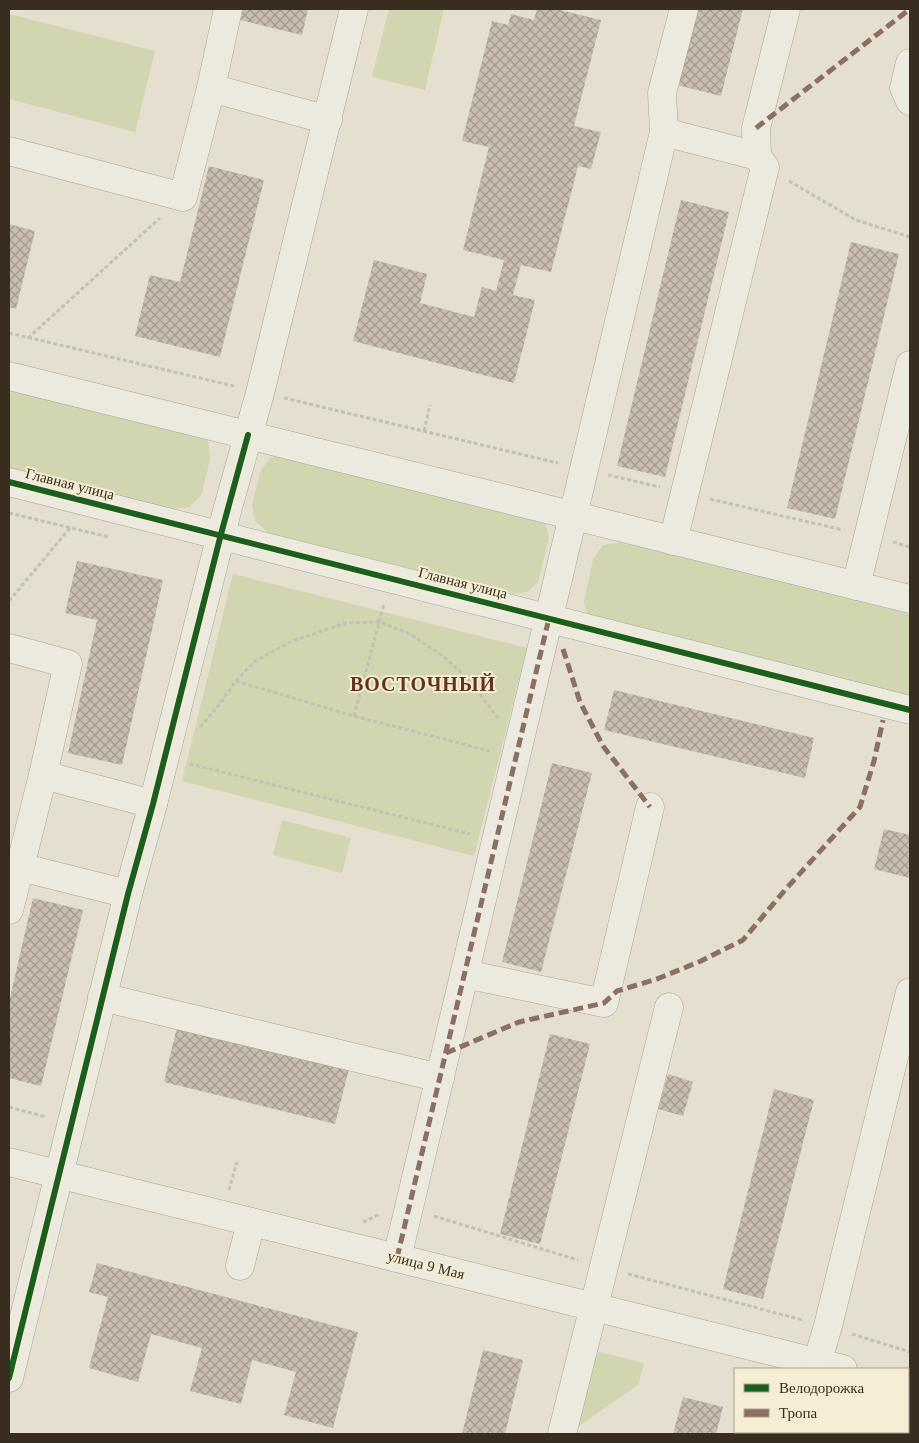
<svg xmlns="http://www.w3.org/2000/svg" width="919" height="1443" font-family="'Times New Roman',serif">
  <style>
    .green { fill: #d1d5b0 }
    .building { fill: url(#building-cross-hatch) }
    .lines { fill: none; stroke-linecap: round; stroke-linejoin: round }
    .minor-casing { stroke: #a9a497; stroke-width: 29 }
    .path { stroke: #c5c0b6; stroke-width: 3; stroke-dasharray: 4 2.5; stroke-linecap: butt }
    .minor { stroke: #ece9df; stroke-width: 28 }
    .quiet { stroke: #8d6e63; stroke-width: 5; stroke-dasharray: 10 5; stroke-linecap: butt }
    .cycleway-casing { stroke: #f5eed4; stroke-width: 9 }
    .cycleway { stroke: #1b5e20; stroke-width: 6 }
    .labels { text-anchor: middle; stroke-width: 4; stroke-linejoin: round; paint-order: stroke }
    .street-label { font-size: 15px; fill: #382d1e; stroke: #f5eed4 }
    .district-label { font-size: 20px; font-weight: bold; letter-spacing: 1px; fill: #65321e; stroke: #f5eed4 }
  </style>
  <defs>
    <pattern id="building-cross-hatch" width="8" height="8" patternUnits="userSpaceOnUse" patternTransform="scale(1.25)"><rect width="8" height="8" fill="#c8beaf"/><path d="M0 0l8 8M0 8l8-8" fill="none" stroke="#a39b8e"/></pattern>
  </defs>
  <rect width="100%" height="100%" fill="#e4dfce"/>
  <!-- green -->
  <g class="green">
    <polygon points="389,9 444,9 425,90 372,77"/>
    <polygon points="9,14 155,51 135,132 9,99"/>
    <polygon points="9,386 193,431 208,441 210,459 202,494 190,507 172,509 9,468"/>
    <polygon points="289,452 535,513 546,525 549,537 538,582 527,592 513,594 269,533 255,521 252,505 261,470 270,458"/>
    <polygon points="622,542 910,614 910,702 589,619 584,602 593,559 603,545"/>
    <polygon points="233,574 527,648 474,856 182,781"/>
    <polygon points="282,820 351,838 342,873 273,855"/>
    <polygon points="595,1351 644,1363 638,1385 575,1429"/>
    <polygon points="821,1432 880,1432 891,1434 822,1434"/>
  </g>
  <!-- building -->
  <g class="building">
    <polygon points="243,9 308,9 302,35 240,20"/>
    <polygon points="537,9 556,9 601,20 574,126 601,132 591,169 578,166 551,272 521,265 513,295 535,300 514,383 353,341 374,260 427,274 420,303 474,317 482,287 496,291 504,260 463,250 489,147 462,141 492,21 508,25 511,14 534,20"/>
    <polygon points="692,9 743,9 721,96 673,84"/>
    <polygon points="209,166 264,180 220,357 135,336 150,275 180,282"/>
    <polygon points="681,200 729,212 665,477 617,466"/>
    <polygon points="9,224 35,231 16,309 9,307"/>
    <polygon points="851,242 899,254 835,519 787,508"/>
    <polygon points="77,561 163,580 122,765 68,753 97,620 65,613"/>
    <polygon points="614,690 814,738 805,778 604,730"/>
    <polygon points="552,763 592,773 541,972 502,962"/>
    <polygon points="884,829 910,835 910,878 874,869"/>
    <polygon points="33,898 83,910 41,1086 9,1078 9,1002"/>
    <polygon points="177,1027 349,1069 335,1124 164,1082"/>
    <polygon points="550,1034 590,1044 540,1244 500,1234"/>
    <polygon points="668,1074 693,1082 683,1116 658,1109"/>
    <polygon points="774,1089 814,1100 763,1299 723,1289"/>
    <polygon points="97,1263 358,1332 333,1428 284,1415 296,1372 252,1360 241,1404 190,1391 202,1348 151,1334 138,1382 89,1368 108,1297 89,1292"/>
    <polygon points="483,1350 523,1360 505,1434 462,1434"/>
    <polygon points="683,1397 723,1407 716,1434 673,1434"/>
  </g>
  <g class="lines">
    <!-- minor casing -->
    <g class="minor-casing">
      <g id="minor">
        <polyline points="228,9 211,88 328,120"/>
        <polyline points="910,63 904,88 910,101"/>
        <polyline points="664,132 757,156"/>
        <polyline points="9,151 183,197 211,88"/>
        <polyline points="9,376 910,599"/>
        <polyline points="9,482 910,710"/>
        <polyline points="673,541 765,167 757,156 756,128 786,9"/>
        <polyline points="856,586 910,365"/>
        <polyline points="9,648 68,664 43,775"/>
        <polyline points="20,867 43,775 153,804"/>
        <polyline points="9,910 20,867 128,894"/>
        <polyline points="465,974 604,1003 650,807"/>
        <polyline points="102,997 440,1078"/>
        <polyline points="9,1162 397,1258 843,1369"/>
        <polyline points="397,1258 664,132 662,93 684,9"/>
        <polyline points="240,1266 251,1222"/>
        <polyline points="817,1363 828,1326 910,992"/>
        <polyline points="9,1378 128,894 153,804 227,511 260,393 354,9"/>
        <polyline points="908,1385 910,1386"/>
        <polyline points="562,1434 669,1007"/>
        <polyline points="773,1434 774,1432"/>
      </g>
    </g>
    <!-- path -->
    <g class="path">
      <polyline points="789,181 856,220 910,237"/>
      <polyline points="9,333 234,386"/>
      <polyline points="28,338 160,218"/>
      <polyline points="284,398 558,463"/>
      <polyline points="424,431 430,405"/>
      <polyline points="608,475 660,487"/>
      <polyline points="710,499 843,530"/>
      <polyline points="9,513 109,537"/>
      <polyline points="893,542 910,547"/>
      <polyline points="9,601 70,528"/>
      <polyline points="236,681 354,716 490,751"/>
      <polyline points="354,716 384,604"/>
      <polyline points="200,727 215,710 236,681 255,661 292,641 346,623 380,622 410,634 443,656 466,677 498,718"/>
      <polyline points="190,764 470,834"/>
      <polyline points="9,1107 46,1117"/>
      <polyline points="229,1190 237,1162"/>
      <polyline points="434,1216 578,1260"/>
      <polyline points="363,1222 380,1214"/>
      <polyline points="628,1274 803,1320"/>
      <polyline points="852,1334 910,1352"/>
    </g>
    <!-- minor -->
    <use href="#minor" class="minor"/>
    <!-- quiet -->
    <g class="quiet">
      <polyline points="756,128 910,9"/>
      <polyline points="563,649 580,702 603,746 650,807"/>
      <polyline points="446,1053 519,1022 604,1003 617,991 657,979 701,961 743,940 785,890 860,807 874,761 883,720"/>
      <polyline points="397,1258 549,618"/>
    </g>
    <!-- cycleway casing -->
    <g class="cycleway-casing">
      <g id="cycleway">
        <polyline points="9,482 910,710"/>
        <polyline points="9,1378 128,894 153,804 221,534 248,435"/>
      </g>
    </g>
    <!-- cycleway -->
    <use href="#cycleway" class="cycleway"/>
  </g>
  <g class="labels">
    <!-- street labels -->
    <g class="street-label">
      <text transform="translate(70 484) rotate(14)" y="5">Главная улица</text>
      <text transform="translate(463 583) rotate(14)" y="5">Главная улица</text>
      <text transform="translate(426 1265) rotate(14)" y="5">улица 9 Мая</text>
    </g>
    <!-- district labels -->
    <g class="district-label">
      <text x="423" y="691">ВОСТОЧНЫЙ</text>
    </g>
  </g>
  <!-- border -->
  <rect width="919" height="1443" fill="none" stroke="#382d1e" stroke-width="20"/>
  <!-- legend -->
  <rect x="734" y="1368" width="175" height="65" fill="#f5eed4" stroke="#a9a18b"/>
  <rect x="744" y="1384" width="25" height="8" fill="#1b5e20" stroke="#a9a18b"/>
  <text x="779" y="1393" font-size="15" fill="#382d1e">Велодорожка</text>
  <rect x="744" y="1409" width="25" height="8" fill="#8d6e63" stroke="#a9a18b"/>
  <text x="779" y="1418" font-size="15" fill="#382d1e">Тропа</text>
</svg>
